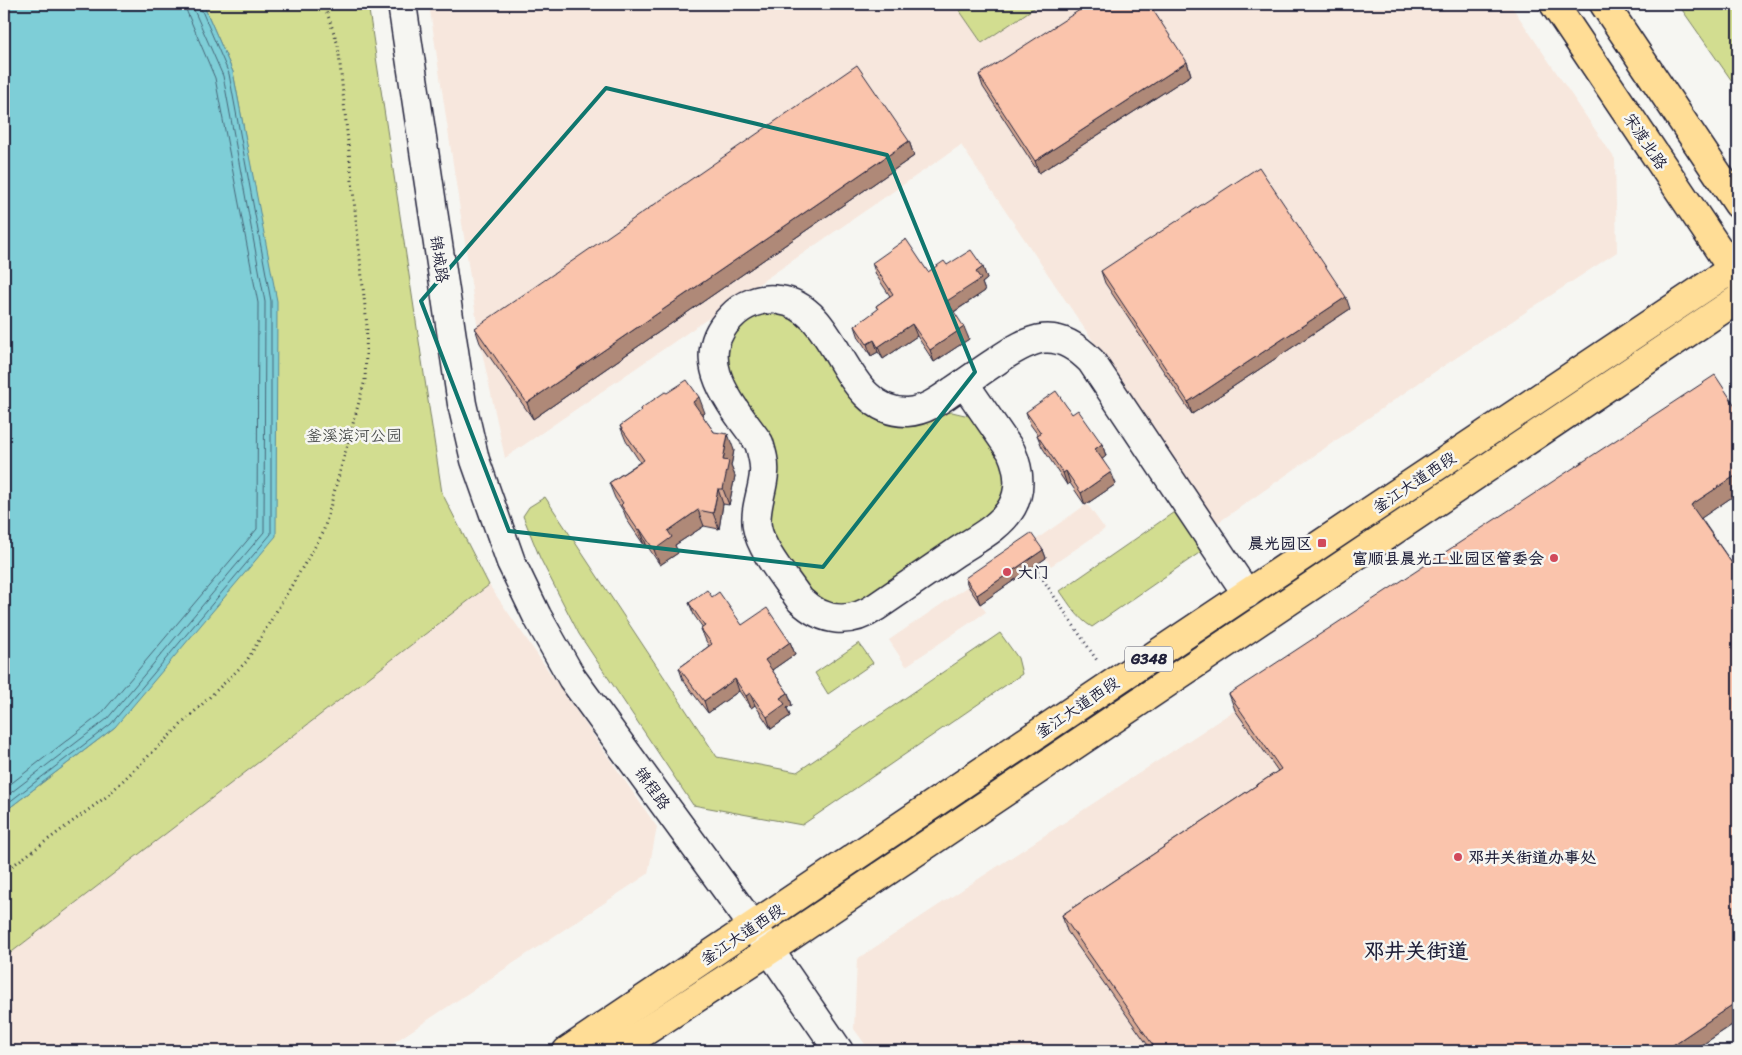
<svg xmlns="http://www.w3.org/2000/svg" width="1742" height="1055" font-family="Sriracha,'LXGW WenKai TC',sans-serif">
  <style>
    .built { fill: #f7e7dd }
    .green { fill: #d2dd90; stroke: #7a8066 }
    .water { fill: #7eced7; stroke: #598999 }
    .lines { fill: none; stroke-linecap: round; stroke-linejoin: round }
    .shore { stroke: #476779; stroke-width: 1 }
    .minor-casing { stroke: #22223b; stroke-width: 31 }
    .major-casing { stroke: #22223b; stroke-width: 31 }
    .highway-casing { stroke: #22223b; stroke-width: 31 }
    .path { stroke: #22223b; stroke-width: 3; stroke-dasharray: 1 4; stroke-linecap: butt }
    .minor { stroke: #f6f6f2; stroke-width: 28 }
    .major { stroke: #ffdd96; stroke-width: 28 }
    .highway { stroke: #ffdd96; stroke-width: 28 }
    .wall { fill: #d7a994; stroke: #22223b }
    .shaded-wall { fill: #af8978; stroke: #22223b }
    .building { fill: #fac4ac; stroke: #22223b }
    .marked { fill: none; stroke: #0f766e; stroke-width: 4; stroke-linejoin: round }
    .poi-dot { fill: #d1495b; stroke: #f6f6f2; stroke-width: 2 }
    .labels { text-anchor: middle; stroke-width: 5; stroke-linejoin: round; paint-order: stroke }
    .shield { fill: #f6f6f2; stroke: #626272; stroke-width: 1 }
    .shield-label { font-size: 15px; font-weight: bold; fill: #22223b }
    .street-label { font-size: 16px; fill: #22223b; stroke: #f6f6f2 }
    .park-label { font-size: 16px; fill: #4e5150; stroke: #f6f6f2 }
    .poi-label { font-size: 16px; font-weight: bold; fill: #22223b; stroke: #f6f6f2; text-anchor: end }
    .district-label { font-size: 21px; font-weight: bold; fill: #22223b; stroke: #f6f6f2 }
  </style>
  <rect width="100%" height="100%" fill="#f6f6f2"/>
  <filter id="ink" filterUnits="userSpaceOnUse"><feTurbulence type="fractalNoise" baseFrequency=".02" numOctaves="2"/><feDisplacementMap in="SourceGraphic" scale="10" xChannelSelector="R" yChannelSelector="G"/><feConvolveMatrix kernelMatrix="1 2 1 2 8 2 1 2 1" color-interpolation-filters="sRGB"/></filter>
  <g filter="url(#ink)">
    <!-- built -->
    <g class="built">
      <polygon points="429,4 955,4 982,43 1040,4 1510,4 1615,159 1617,252 1433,373 1216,524 961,145 505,458 480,343"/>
      <polygon points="1087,504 1105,529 1051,566 1034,541"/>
      <polygon points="489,585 657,827 648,874 381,1051 4,1051 4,958"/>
      <polygon points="968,586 986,612 906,666 889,640"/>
      <polygon points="1235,710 1287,784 1068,930 1152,1051 870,1051 854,1029 857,959"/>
    </g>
    <!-- green -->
    <g class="green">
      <polygon points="203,4 368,4 442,493 489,585 4,958 4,812 115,727 276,301 233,72"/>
      <polygon points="955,4 1040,4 982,43"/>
      <polygon points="1678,4 1738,4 1738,83 1732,81"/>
      <polygon points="753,311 793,312 853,392 939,413 952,412 969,416 976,420 1008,466 1002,508 859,607 819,606 772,545 765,513 722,348"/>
      <polygon points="545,497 717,757 797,772 1000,633 1018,658 1022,674 802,825 693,805 579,634 540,558 523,516 529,507"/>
      <path d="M 1180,508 L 1202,551 L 1092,627 C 1077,618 1070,605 1060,591 Z"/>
      <polygon points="859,643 873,663 828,694 815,673"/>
    </g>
    <!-- water -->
    <polygon class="water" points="4,4 203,4 233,72 277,301 276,536 115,727 4,812"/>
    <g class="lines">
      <!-- shore -->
      <g class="shore">
        <polyline points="4,789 101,714 257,529 258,303 215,78 187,12 185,4"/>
        <polyline points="4,798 107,719 264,532 265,302 223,76 194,10 193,4"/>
        <polyline points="4,806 111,724 271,534 271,301 229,74 199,4"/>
      </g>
      <!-- minor casing -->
      <g class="minor-casing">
        <g id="minor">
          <polyline points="402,4 462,404 475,460 511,562 537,616 572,678 753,926 839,1051"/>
          <path d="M 964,383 L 1011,451 C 1019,469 1022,489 1012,507 C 1000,528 974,540 955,553 C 929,571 902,589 876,607 C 849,625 823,622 800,600 C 786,579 761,551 757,527 C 754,509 763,491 764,473 C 765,463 762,453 759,443 C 733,406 689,360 731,317 C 743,304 761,297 779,300 C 840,307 841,413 907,412 C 925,411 940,400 954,390 C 968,381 981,371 995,362 C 1031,337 1056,325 1091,361 L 1247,594"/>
        </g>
      </g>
      <!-- major casing -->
      <g class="major-casing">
        <g id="major">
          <polyline points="1554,4 1738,278"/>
          <polyline points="1604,4 1738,204"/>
        </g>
      </g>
      <!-- highway casing -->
      <g class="highway-casing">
        <g id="highway">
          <polyline points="567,1051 1113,683 1738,265"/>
          <polyline points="615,1051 770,950 1738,299"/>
        </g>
      </g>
      <!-- path -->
      <g class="path">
        <polyline points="1032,563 1098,662"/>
        <polyline points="4,872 106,797 246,662 323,533 365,380 367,326 338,45 324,4"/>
      </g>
      <!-- minor -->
      <use href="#minor" class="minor"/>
      <!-- major -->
      <use href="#major" class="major"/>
      <!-- highway -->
      <use href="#highway" class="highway"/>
    </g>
    <!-- wall -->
    <g class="wall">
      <polygon points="1187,62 1191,75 1039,173 983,87 979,75"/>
      <polygon points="909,141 914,156 533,419 480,343 475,328"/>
      <polygon points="872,263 928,272 947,265 983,267 987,279 982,283 985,291 954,312 969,339 934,362 917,336 883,359 878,352 871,356 859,338 855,326 878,310 876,306 890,296 876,275"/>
      <polygon points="1101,271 1350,309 1192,414 1105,283"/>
      <polygon points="640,409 705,413 702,415 714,432 734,450 731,466 735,476 729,505 723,504 719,529 704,526 675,545 678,553 660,565 646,544 644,545 627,520 624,512 615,498 609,483 640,462 626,441 620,426 641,412"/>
      <polygon points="1026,412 1072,414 1102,444 1106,456 1102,459 1116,484 1085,505 1070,483 1067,485 1042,447 1037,435 1038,435 1030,424"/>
      <polygon points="1738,493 1701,518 1738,572 1738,1021 1693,1051 1152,1051 1067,931 1062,915 1278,771 1235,710 1229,694"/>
      <polygon points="1043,550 1046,558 980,604 968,586 965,578"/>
      <polygon points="712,597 742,625 790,642 795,654 772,670 788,693 792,705 787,708 790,716 771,729 755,705 751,708 739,691 708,713 683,680 679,668 709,646 706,641 701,629 703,628 694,615 689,603"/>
    </g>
    <!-- shaded-wall -->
    <g class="shaded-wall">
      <polygon points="1187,62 1191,75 1039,173 1035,161"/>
      <polygon points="909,141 914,156 533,419 527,403"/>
      <polygon points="983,267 987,279 982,283 985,291 952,313 947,301 976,272"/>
      <polygon points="1346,297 1350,309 1192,414 1188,402"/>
      <polygon points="912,324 917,336 883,359 878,347"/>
      <polygon points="964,327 969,339 934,362 930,350"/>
      <polygon points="874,340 878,352 871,356 867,344"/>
      <polygon points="699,397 705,413 698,418 693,402"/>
      <polygon points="728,434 734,450 731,466 735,476 729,505 723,489 723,460"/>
      <polygon points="1102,444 1106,456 1100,461 1095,449"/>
      <polygon points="1066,471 1070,483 1067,485 1063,473"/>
      <polygon points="1111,472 1116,484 1085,505 1081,493"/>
      <polygon points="1738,474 1738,493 1697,521 1691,505"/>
      <polygon points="718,489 723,504 719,529 713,513"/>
      <polygon points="698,510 704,526 675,545 678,553 660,565 654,550 668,531"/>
      <polygon points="640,529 646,544 644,545 638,530"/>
      <polygon points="1043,550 1046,558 980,604 977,595"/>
      <polygon points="790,642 795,654 769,672 765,660"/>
      <polygon points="735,679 739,691 708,713 704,701"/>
      <polygon points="750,693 755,705 751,708 746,696"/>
      <polygon points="788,693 792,705 787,708 790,716 771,729 767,717 780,698"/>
      <polygon points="1738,1001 1738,1021 1693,1051 1664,1051"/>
    </g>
    <!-- building -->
    <g class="building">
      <polygon points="1089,4 1149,4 1187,62 1035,161 979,75"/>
      <polygon points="857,65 909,141 527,403 475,328"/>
      <polygon points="1259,167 1346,297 1188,402 1101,271"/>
      <polygon points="906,239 928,272 944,261 947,265 971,250 983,267 976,272 981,279 947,301 964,327 930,350 912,324 878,347 874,340 867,344 855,326 878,309 876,306 893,294 872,263"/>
      <polygon points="1715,375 1738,410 1738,474 1691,505 1738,572 1738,1001 1664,1051 1157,1051 1062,915 1281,769 1229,694"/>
      <polygon points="687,380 699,397 693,402 714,432 728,434 723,460 729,461 723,489 718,489 713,513 698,510 668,531 672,537 654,550 640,529 638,530 621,505 623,503 609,483 644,460 620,426 641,411 640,409 665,392 667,393"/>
      <polygon points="1056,391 1072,414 1078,410 1102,444 1095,449 1111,472 1081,493 1066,471 1063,473 1037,435 1041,433 1026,412"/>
      <polygon points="1031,533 1043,550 977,595 965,578"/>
      <polygon points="707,590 712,597 719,592 742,625 767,608 790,642 765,660 788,693 780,698 785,704 767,717 750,693 746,696 735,679 704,701 679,668 712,644 701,629 705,626 689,603"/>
    </g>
  </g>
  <!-- marked area -->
  <path class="marked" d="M 606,88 L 887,155 L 975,372 L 823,567 L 509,531 L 421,301 Z"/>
  <!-- markers -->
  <g class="poi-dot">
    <rect x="1317" y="538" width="10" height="10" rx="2.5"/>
    <circle cx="1554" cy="558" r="5"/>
    <circle cx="1007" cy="572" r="5"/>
    <circle cx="1458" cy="857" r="5"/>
  </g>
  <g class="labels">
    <!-- shield labels -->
    <rect class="shield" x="1125" y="646.5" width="48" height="25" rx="4"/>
    <g class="shield-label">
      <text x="1149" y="664">G348</text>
    </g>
    <!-- street labels -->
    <g class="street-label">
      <text transform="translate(1646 141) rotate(56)" y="6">宋渡北路</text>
      <text transform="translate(440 259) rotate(81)" y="6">锦城路</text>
      <text transform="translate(1414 482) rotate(-34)" y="6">釜江大道西段</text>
      <text transform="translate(1077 707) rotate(-34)" y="6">釜江大道西段</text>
      <text transform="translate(653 788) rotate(54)" y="6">锦程路</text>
      <text transform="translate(742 934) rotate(-34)" y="6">釜江大道西段</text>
    </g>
    <!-- park labels -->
    <g class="park-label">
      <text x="354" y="441">釜溪滨河公园</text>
    </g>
    <!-- poi labels -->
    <g class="poi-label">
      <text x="1312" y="549">晨光园区</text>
      <text x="1544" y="564">富顺县晨光工业园区管委会</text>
      <text x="1017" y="578" text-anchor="start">大门</text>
      <text x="1468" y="863" text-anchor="start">邓井关街道办事处</text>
    </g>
    <!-- district labels -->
    <g class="district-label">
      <text x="1416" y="958">邓井关街道</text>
    </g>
  </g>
  <!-- margin -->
  <rect width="1742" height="1055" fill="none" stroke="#f6f6f2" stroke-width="20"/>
  <rect x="10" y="10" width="1722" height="1035" fill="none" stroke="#22223b" stroke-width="2" filter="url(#ink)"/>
</svg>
